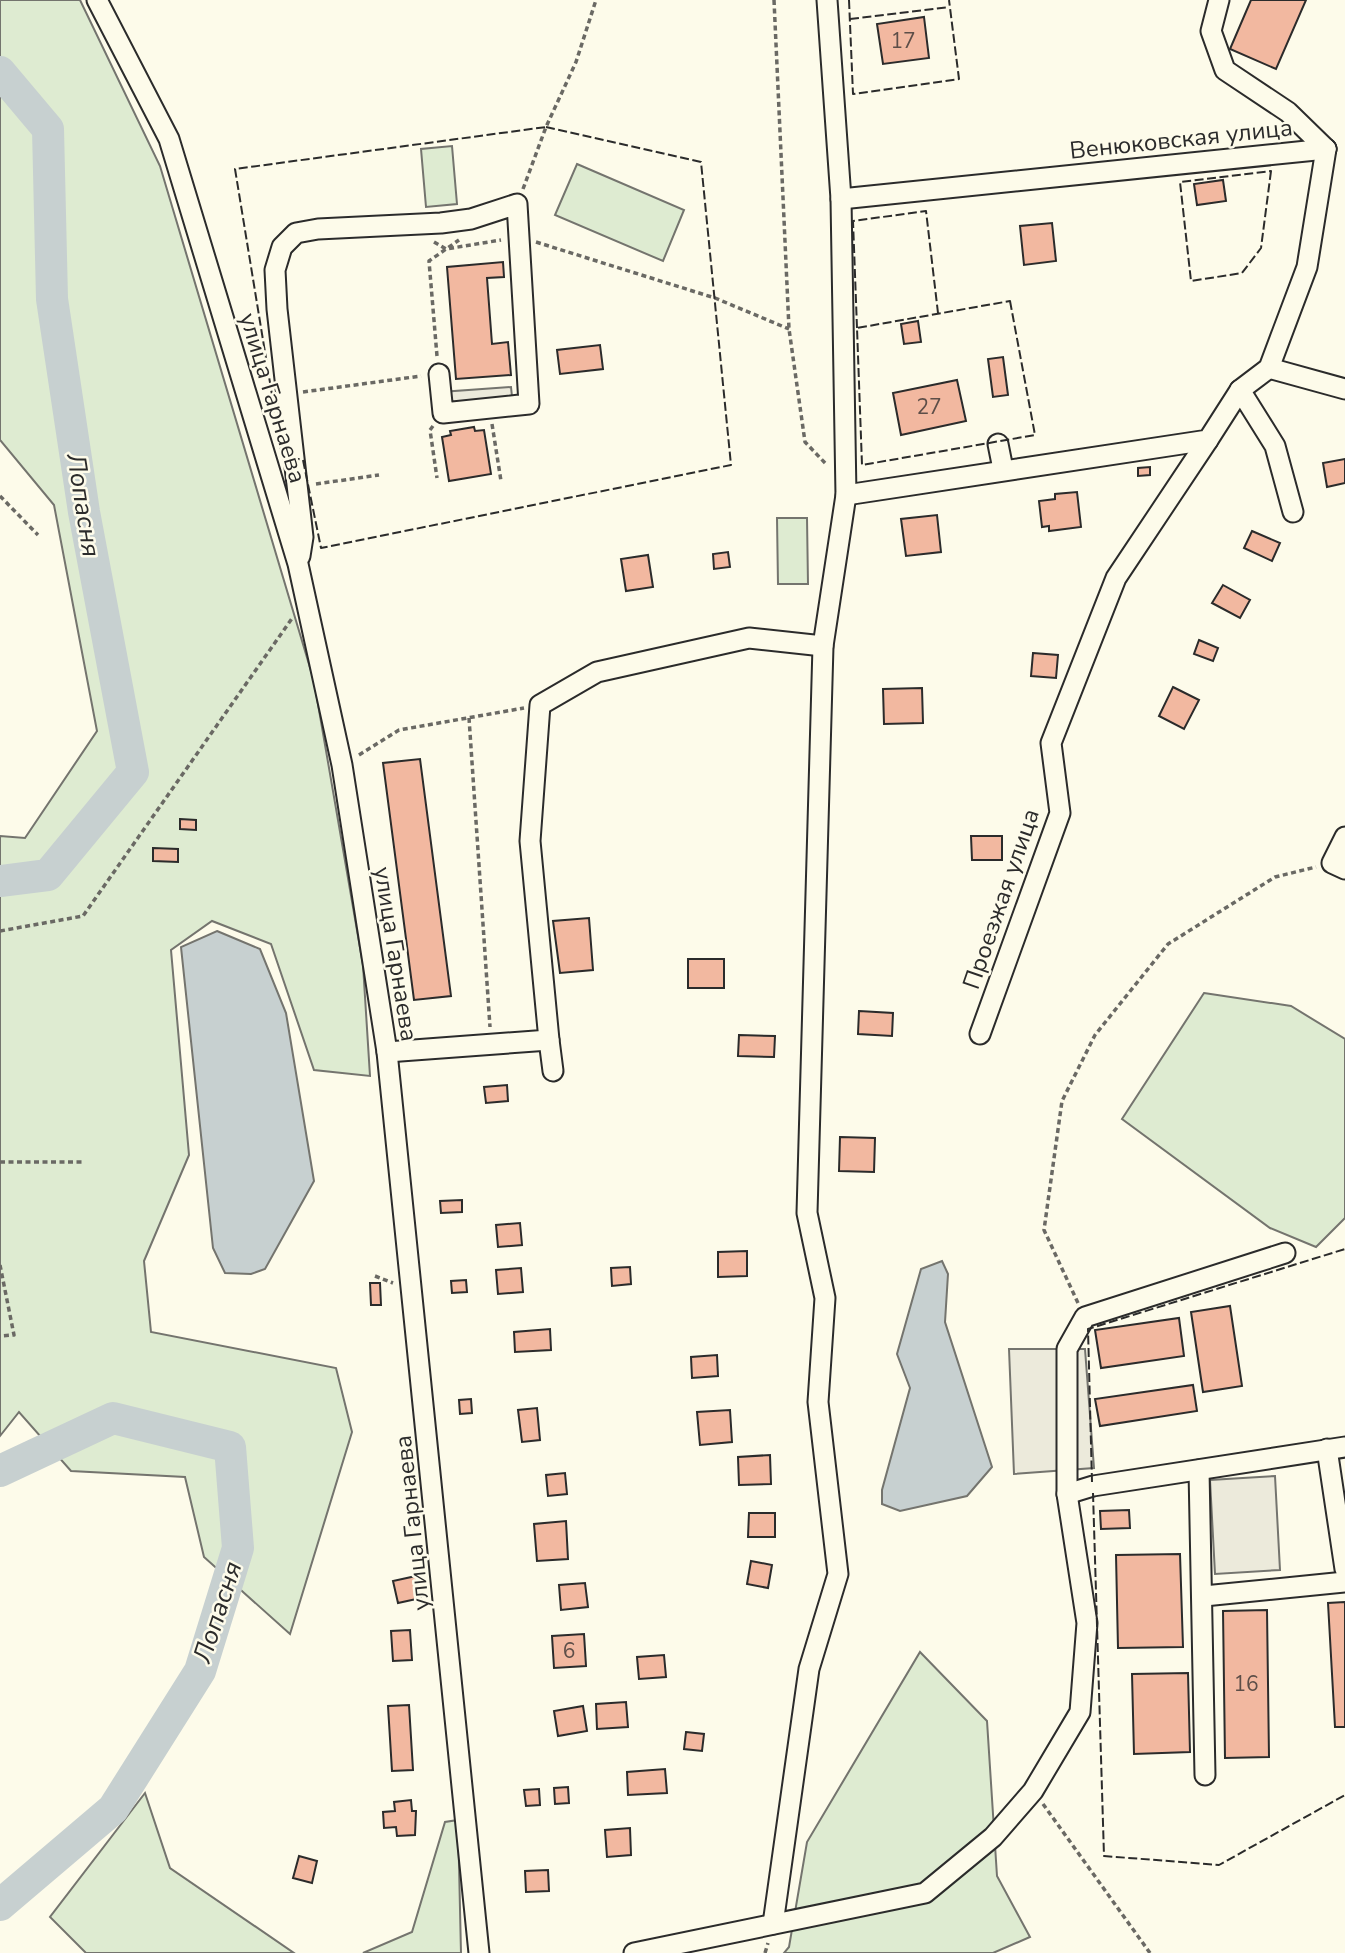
<svg xmlns="http://www.w3.org/2000/svg" width="1345" height="1953" font-family="'Nunito Sans',sans-serif">
  <style>
    .green { fill: #deebd1; stroke: #74746e; stroke-width: 2 }
    .parking { fill: #eceadb; stroke: #74746e; stroke-width: 2 }
    .water { fill: #c7d0d0; stroke: #74746e; stroke-width: 2 }
    .lines { fill: none; stroke-linecap: round; stroke-linejoin: round }
    .river { stroke: #c7d0d0; stroke-width: 32 }
    .building { fill: #f2b8a0; stroke: #2b2b2b; stroke-width: 2 }
    .minor-casing { stroke: #2b2b2b; stroke-width: 23 }
    .path { stroke: #6a6964; stroke-width: 3.5; stroke-dasharray: 5 3.5; stroke-linecap: butt }
    .minor { stroke: #fdfbea; stroke-width: 19 }
    .fence { stroke: #2b2b2b; stroke-width: 2; stroke-dasharray: 9 3.5; stroke-linecap: butt }
    .labels { text-anchor: middle; stroke-width: 5; stroke-linejoin: round; paint-order: stroke }
    .number-label { font-size: 21px; fill: #5d4e48 }
    .street-label { font-size: 24px; fill: #2b2b2b; stroke: #fdfbea }
    .water-label { font-size: 26px; font-style: italic; fill: #2b2b2b; stroke: #fdfbea }
  </style>
  <rect width="100%" height="100%" fill="#fdfbea"/>
  <!-- green -->
  <g class="green">
    <polygon points="0,0 80,0 160,166 314,681 363,965 370,1076 314,1070 271,944 212,921 171,950 189,1155 144,1261 151,1332 336,1368 352,1432 290,1634 204,1557 185,1477 71,1471 19,1412 0,1436 0,836 25,838 97,731 54,505 0,440"/>
    <polygon points="452,146 457,204 426,207 421,149"/>
    <polygon points="577,164 684,210 663,261 555,215"/>
    <polygon points="777,518 807,518 808,584 778,584"/>
    <polygon points="1204,993 1291,1006 1345,1039 1345,1218 1316,1247 1270,1228 1122,1119"/>
    <polygon points="920,1652 987,1721 997,1876 1030,1937 993,1953 784,1953 789,1947 807,1842"/>
    <polygon points="145,1793 170,1868 294,1953 86,1953 50,1917"/>
    <polygon points="458,1820 461,1953 363,1953 412,1932 445,1822"/>
  </g>
  <!-- parking -->
  <g class="parking">
    <polygon points="511,387 513,406 443,413 441,392"/>
    <polygon points="1009,1349 1085,1349 1094,1468 1014,1474"/>
    <polygon points="1275,1476 1280,1570 1215,1574 1210,1480"/>
  </g>
  <!-- water -->
  <g class="water">
    <polygon points="217,931 260,949 286,1013 314,1181 265,1269 251,1274 225,1273 213,1248 181,947"/>
    <polygon points="942,1261 948,1274 945,1322 992,1467 967,1496 900,1511 882,1504 882,1490 910,1388 897,1354 921,1269"/>
  </g>
  <g class="lines">
    <!-- river -->
    <g class="river">
      <polyline points="0,72 48,129 52,299 84,512 133,772 48,875 0,881"/>
      <polyline points="0,1471 113,1418 230,1447 238,1548 200,1671 113,1809 0,1905"/>
    </g>
  </g>
  <!-- building -->
  <g class="building">
    <polygon points="1251,0 1306,0 1276,69 1230,49"/>
    <polygon points="924,17 929,58 883,64 877,24"/>
    <polygon points="1223,180 1226,201 1197,205 1194,184"/>
    <polygon points="1052,223 1056,261 1024,265 1020,226"/>
    <polygon points="503,262 504,277 487,278 492,344 508,342 511,375 456,379 447,267"/>
    <polygon points="918,321 921,342 904,344 901,324"/>
    <polygon points="600,345 603,369 560,374 557,350"/>
    <polygon points="1003,357 1008,395 993,397 988,359"/>
    <polygon points="957,380 966,421 901,435 893,393"/>
    <polygon points="474,427 475,431 484,430 491,474 449,481 442,437 451,435 450,431"/>
    <polygon points="1345,459 1345,483 1327,487 1323,463"/>
    <polygon points="1150,467 1150,475 1138,476 1138,468"/>
    <polygon points="1077,492 1081,527 1049,531 1049,526 1042,527 1039,501 1055,499 1055,494"/>
    <polygon points="937,515 941,552 906,556 901,519"/>
    <polygon points="1252,531 1280,543 1272,561 1244,548"/>
    <polygon points="728,552 730,567 714,569 713,554"/>
    <polygon points="648,555 653,587 626,591 621,559"/>
    <polygon points="1223,585 1250,600 1240,618 1212,603"/>
    <polygon points="1199,640 1218,648 1213,661 1194,654"/>
    <polygon points="1033,653 1058,655 1056,678 1031,676"/>
    <polygon points="1173,687 1199,700 1184,729 1159,716"/>
    <polygon points="922,688 923,723 884,724 883,689"/>
    <polygon points="420,759 451,996 414,1000 383,763"/>
    <polygon points="180,819 196,820 196,830 180,829"/>
    <polygon points="971,836 1002,836 1002,860 972,860"/>
    <polygon points="153,848 178,849 178,862 153,861"/>
    <polygon points="589,918 593,970 560,973 553,921"/>
    <rect x="688" y="959" width="36" height="29"/>
    <polygon points="859,1011 893,1013 892,1036 858,1034"/>
    <polygon points="739,1035 775,1036 774,1057 738,1056"/>
    <polygon points="507,1085 508,1101 486,1103 484,1087"/>
    <polygon points="840,1137 875,1138 874,1172 839,1171"/>
    <polygon points="462,1200 462,1212 441,1213 440,1201"/>
    <polygon points="520,1223 522,1245 498,1247 496,1225"/>
    <polygon points="747,1251 747,1276 718,1277 718,1252"/>
    <polygon points="630,1267 631,1284 612,1286 611,1268"/>
    <polygon points="521,1268 523,1292 498,1294 496,1270"/>
    <polygon points="466,1280 467,1292 452,1293 451,1281"/>
    <polygon points="370,1283 380,1283 381,1305 371,1305"/>
    <polygon points="1230,1306 1242,1386 1203,1392 1191,1312"/>
    <polygon points="1179,1318 1184,1356 1101,1368 1095,1330"/>
    <polygon points="550,1329 551,1350 515,1352 514,1332"/>
    <polygon points="717,1355 718,1376 692,1378 691,1357"/>
    <polygon points="1193,1385 1197,1411 1100,1426 1095,1399"/>
    <polygon points="471,1399 472,1413 460,1414 459,1400"/>
    <polygon points="537,1408 540,1440 522,1442 518,1410"/>
    <polygon points="730,1410 732,1442 700,1445 697,1412"/>
    <polygon points="770,1455 771,1484 739,1485 738,1457"/>
    <polygon points="565,1473 567,1494 548,1496 546,1475"/>
    <polygon points="1129,1510 1130,1528 1101,1529 1100,1511"/>
    <polygon points="749,1513 775,1513 775,1537 748,1537"/>
    <polygon points="566,1521 568,1559 537,1561 534,1524"/>
    <polygon points="1180,1554 1183,1647 1118,1648 1116,1555"/>
    <polygon points="751,1561 772,1565 768,1588 747,1584"/>
    <polygon points="416,1576 421,1598 398,1603 393,1581"/>
    <polygon points="585,1583 588,1607 561,1610 559,1585"/>
    <polygon points="1345,1602 1345,1727 1335,1727 1328,1603"/>
    <polygon points="1267,1610 1269,1757 1225,1758 1223,1611"/>
    <polygon points="410,1630 412,1660 393,1661 391,1631"/>
    <polygon points="584,1634 586,1666 554,1668 552,1636"/>
    <polygon points="664,1655 666,1677 639,1679 637,1657"/>
    <polygon points="1188,1673 1190,1752 1134,1754 1132,1674"/>
    <polygon points="626,1702 628,1727 597,1729 596,1704"/>
    <polygon points="409,1705 413,1770 392,1771 388,1706"/>
    <polygon points="583,1706 587,1731 558,1736 554,1711"/>
    <polygon points="686,1732 704,1734 702,1751 684,1749"/>
    <polygon points="665,1769 667,1793 628,1795 627,1772"/>
    <polygon points="568,1787 569,1803 555,1804 554,1788"/>
    <polygon points="539,1789 540,1805 526,1806 524,1790"/>
    <polygon points="411,1800 412,1811 416,1811 415,1835 397,1836 396,1827 384,1828 383,1812 395,1811 394,1802"/>
    <polygon points="630,1828 631,1855 607,1857 605,1830"/>
    <polygon points="299,1856 317,1861 312,1883 293,1878"/>
    <polygon points="548,1870 549,1891 526,1892 525,1871"/>
  </g>
  <g class="lines">
    <!-- minor casing -->
    <g class="minor-casing">
      <g id="minor">
        <polyline points="97,0 169,139 298,564 342,765 387,1052 479,1953"/>
        <polyline points="1219,0 1211,31 1225,70 1288,112 1326,149"/>
        <polyline points="841,199 1326,149"/>
        <polyline points="1269,368 1345,389"/>
        <polyline points="1240,390 1275,446 1293,512"/>
        <polyline points="998,444 1003,469"/>
        <polyline points="846,495 1208,440 1240,390 1269,368 1307,267 1326,149"/>
        <polyline points="300,556 303,537 277,309 275,270 282,247 296,233 318,229 441,223 471,219 517,204 529,404 443,413 439,374"/>
        <polyline points="1345,837 1332,863 1345,869"/>
        <polyline points="980,1034 1060,813 1051,743 1116,578 1208,440"/>
        <polyline points="549,1040 553,1071"/>
        <polyline points="387,1052 549,1040 530,841 540,705 597,672 749,638 823,646"/>
        <polyline points="1327,1449 1345,1569"/>
        <polyline points="1199,1470 1205,1775"/>
        <polyline points="1067,1494 1093,1486 1345,1447"/>
        <polyline points="1204,1596 1345,1582"/>
        <polyline points="773,1924 809,1669 838,1574 818,1402 825,1298 807,1213 823,646 846,495 841,199 827,0"/>
        <polyline points="634,1953 925,1893 993,1837 1033,1791 1080,1712 1087,1623 1067,1494 1067,1349 1085,1317 1285,1253"/>
      </g>
    </g>
    <!-- path -->
    <g class="path">
      <polyline points="774,0 789,329 805,442 827,465"/>
      <polyline points="523,189 546,127 576,62 596,0"/>
      <polyline points="434,242 446,249 501,240"/>
      <polyline points="536,242 715,298 789,329"/>
      <polyline points="437,356 429,261 459,240"/>
      <polyline points="303,392 421,376"/>
      <polyline points="492,424 501,481"/>
      <polyline points="433,426 430,430 437,478"/>
      <polyline points="316,484 379,475"/>
      <polyline points="0,496 38,535"/>
      <polyline points="469,718 490,1027"/>
      <polyline points="359,755 399,730 524,708"/>
      <polyline points="0,931 83,916 293,617"/>
      <polyline points="0,1162 85,1162"/>
      <polyline points="0,1265 14,1335 0,1336"/>
      <polyline points="375,1276 393,1283"/>
      <polyline points="1078,1303 1044,1230 1062,1101 1095,1035 1168,944 1275,877 1316,867"/>
      <polyline points="1043,1804 1150,1953"/>
      <polyline points="765,1953 768,1943"/>
    </g>
    <!-- minor -->
    <use href="#minor" class="minor"/>
    <!-- fence -->
    <g class="fence">
      <polyline points="849,0 853,94 959,79 949,0"/>
      <polyline points="850,19 949,7"/>
      <polygon points="546,127 701,162 731,465 321,548 303,460 282,456 235,169"/>
      <polygon points="1271,171 1261,248 1242,273 1191,281 1180,182"/>
      <polygon points="1010,301 1035,435 862,465 857,328"/>
      <polyline points="857,328 853,221 926,211 938,313"/>
      <polyline points="1092,1482 1088,1329 1345,1249"/>
      <polyline points="1093,1493 1104,1856 1219,1865 1345,1795"/>
    </g>
  </g>
  <g class="labels">
    <!-- number labels -->
    <g class="number-label">
      <text x="903" y="48">17</text>
      <text x="929" y="414">27</text>
      <text x="569" y="1658">6</text>
      <text x="1246" y="1691">16</text>
    </g>
    <!-- street labels -->
    <g class="street-label">
      <text transform="translate(1181 139) rotate(-6)" y="8">Венюковская улица</text>
      <text transform="translate(273 398) rotate(73)" y="8">улица Гарнаева</text>
      <text transform="translate(1001 899) rotate(-71)" y="8">Проезжая улица</text>
      <text transform="translate(396 954) rotate(81)" y="8">улица Гарнаева</text>
      <text transform="translate(412 1523) rotate(-96)" y="8">улица Гарнаева</text>
    </g>
    <!-- water labels -->
    <g class="water-label">
      <text transform="translate(84 505) rotate(81)" y="9">Лопасня</text>
      <text transform="translate(217 1612) rotate(-72)" y="9">Лопасня</text>
    </g>
  </g>
</svg>
